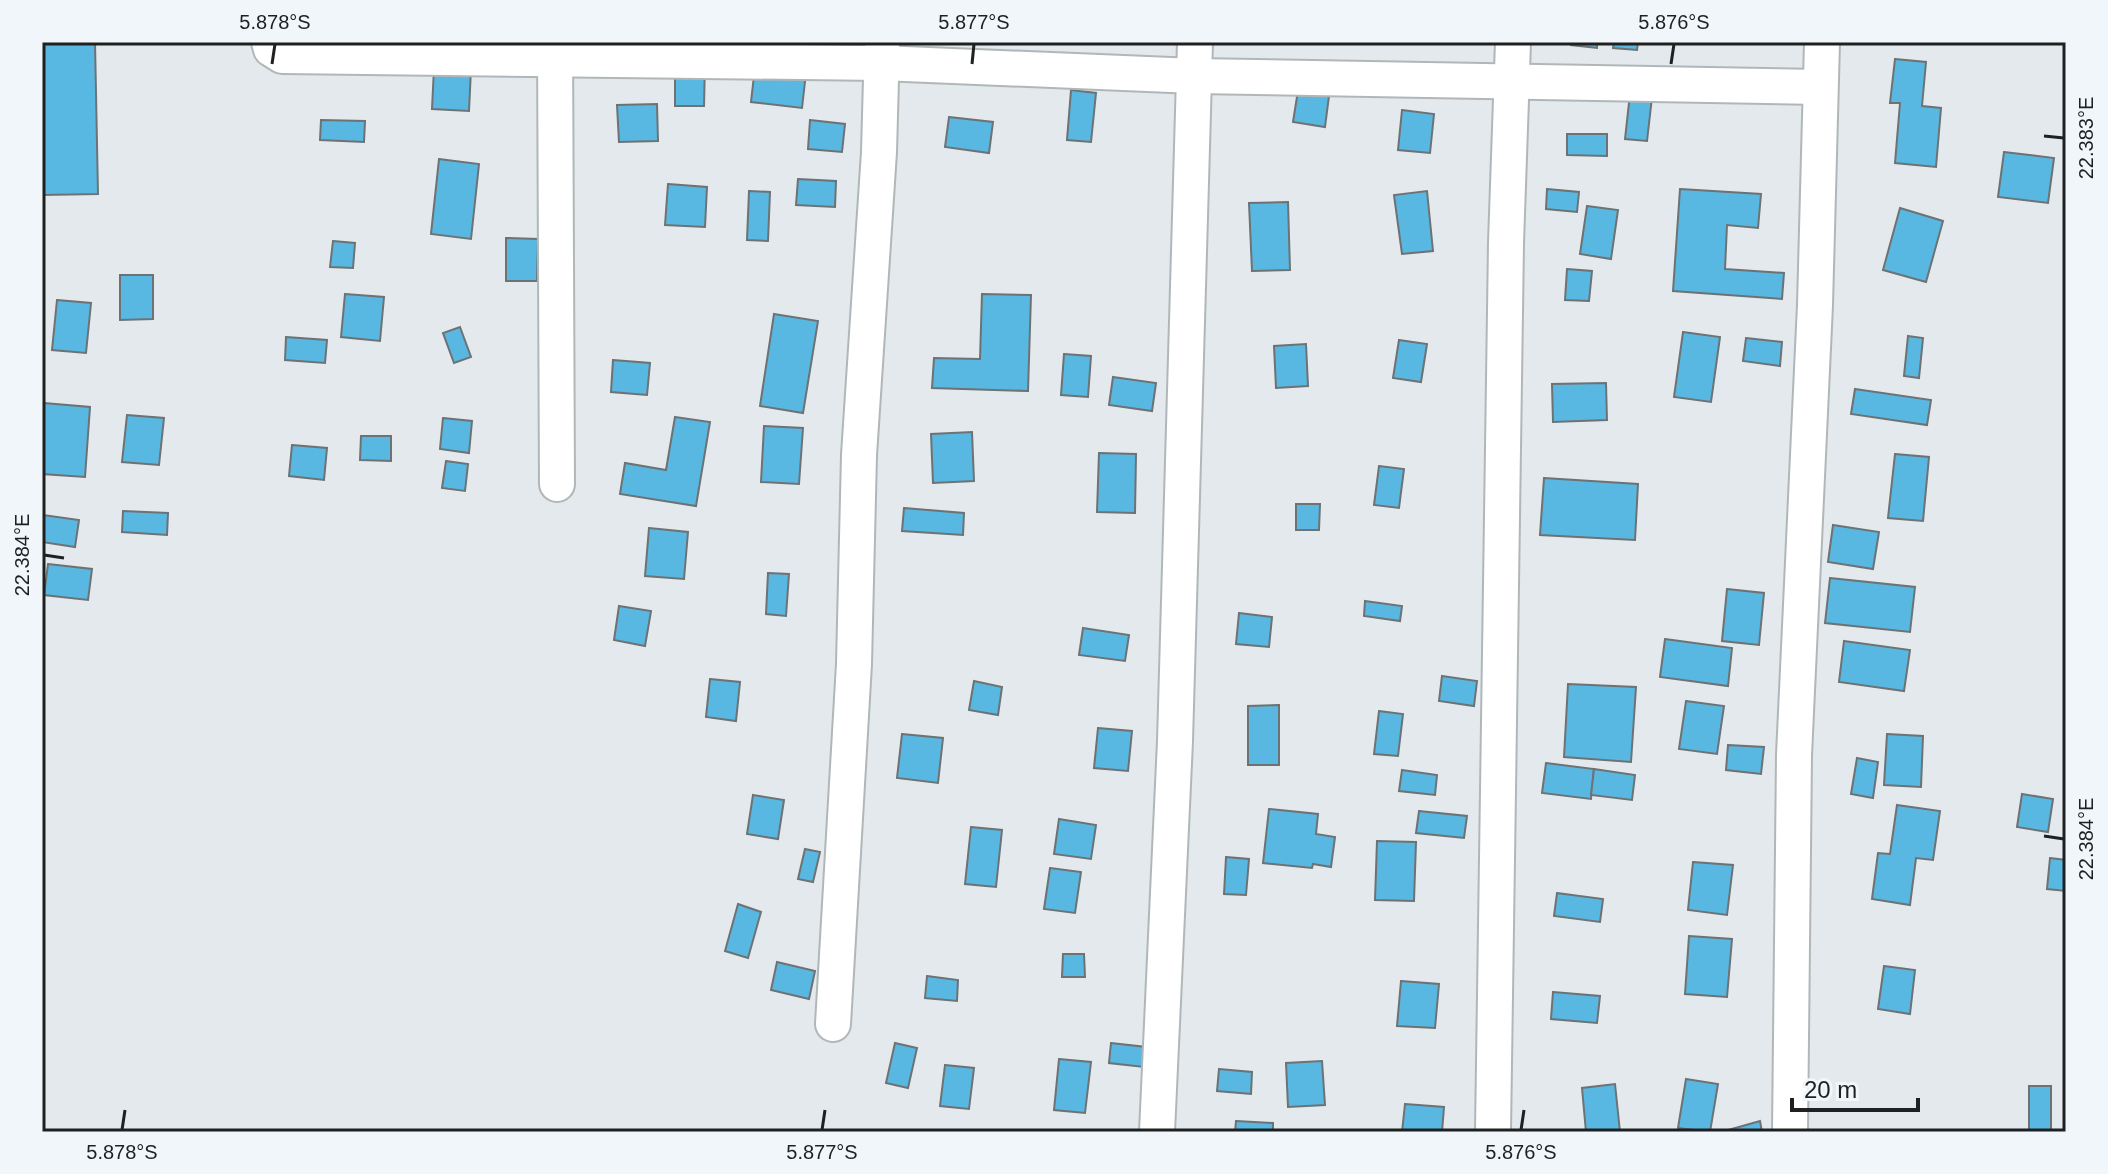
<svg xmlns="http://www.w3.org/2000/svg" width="2108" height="1174" font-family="Helvetica,sans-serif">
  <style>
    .building { fill: #59b8e1; stroke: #6d7274; stroke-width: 2 }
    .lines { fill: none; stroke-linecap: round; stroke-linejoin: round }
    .minor-casing { stroke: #b1b7b9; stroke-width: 38 }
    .minor { stroke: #fff; stroke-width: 34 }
    .ticks { fill: none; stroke: #1e2021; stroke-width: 3 }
    .neatline { fill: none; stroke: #1e2021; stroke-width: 3 }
    .ticks-label { font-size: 20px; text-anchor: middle; fill: #1e2021 }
  </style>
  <rect width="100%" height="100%" fill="#e3e9ec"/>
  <!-- building -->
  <g class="building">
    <polygon points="42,42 95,42 98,194 43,195"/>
    <polygon points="1571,42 1597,42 1597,48 1571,45"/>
    <polygon points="1614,42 1638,42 1637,50 1613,48"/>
    <polygon points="435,47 472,48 469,111 432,109"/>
    <polygon points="757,49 808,55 802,108 751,102"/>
    <polygon points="1895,59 1926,62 1922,106 1941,108 1936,167 1895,163 1900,103 1890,103"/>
    <polygon points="675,62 705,62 704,106 675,106"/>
    <polygon points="1299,84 1330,88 1325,127 1293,122"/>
    <polygon points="1071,90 1096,93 1091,142 1067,140"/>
    <polygon points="1630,94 1652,97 1647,141 1625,139"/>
    <polygon points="657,104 658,141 619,142 617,105"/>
    <polygon points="1402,110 1434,114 1430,153 1398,150"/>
    <polygon points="949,117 993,122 989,153 945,147"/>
    <polygon points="321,120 365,121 364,142 320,140"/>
    <polygon points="810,120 845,124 842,152 808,149"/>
    <polygon points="1567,134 1607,134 1607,156 1567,155"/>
    <polygon points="2004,152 2054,158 2048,203 1998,197"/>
    <polygon points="439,159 479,164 471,239 431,234"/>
    <polygon points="798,179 836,181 835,207 796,205"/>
    <polygon points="668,184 707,187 705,227 665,225"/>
    <polygon points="1547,189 1579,192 1577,212 1546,209"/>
    <polygon points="1680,189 1761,194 1758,228 1727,225 1725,269 1784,273 1782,299 1673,291"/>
    <polygon points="749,191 770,192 768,241 747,240"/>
    <polygon points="1427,191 1433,251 1402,254 1394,195"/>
    <polygon points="1288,202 1290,270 1252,271 1249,203"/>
    <polygon points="1587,206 1618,210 1611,259 1580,254"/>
    <polygon points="1900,208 1943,221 1926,282 1883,270"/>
    <polygon points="506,238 538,239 537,281 506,281"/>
    <polygon points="333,241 355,243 353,268 330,267"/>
    <polygon points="1567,269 1592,271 1589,301 1565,300"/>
    <polygon points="120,275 153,275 153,319 120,320"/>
    <polygon points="345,294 384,297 380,341 341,337"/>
    <polygon points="982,294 1031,295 1028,391 932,388 934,358 980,359"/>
    <polygon points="57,300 91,303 86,353 52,350"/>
    <polygon points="774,314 818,321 803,413 760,406"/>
    <polygon points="460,327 471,357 454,363 443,333"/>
    <polygon points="1683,332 1720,337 1711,402 1674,397"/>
    <polygon points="1908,336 1923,338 1919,378 1904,376"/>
    <polygon points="286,337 327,340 325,363 285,360"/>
    <polygon points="1746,338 1782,342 1780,366 1743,361"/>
    <polygon points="1399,340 1427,344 1421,382 1393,378"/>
    <polygon points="1306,344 1308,386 1276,388 1274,346"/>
    <polygon points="1064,354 1091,356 1088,397 1061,395"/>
    <polygon points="613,360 650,363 647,395 611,392"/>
    <polygon points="1113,377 1156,383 1152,411 1109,405"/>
    <polygon points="1606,383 1607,420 1553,422 1552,384"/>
    <polygon points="1855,389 1931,400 1927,425 1851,414"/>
    <polygon points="44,403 90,407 85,477 42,474"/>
    <polygon points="127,415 164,418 159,465 122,462"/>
    <polygon points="675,417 710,422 696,506 620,494 625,463 666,470"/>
    <polygon points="443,418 472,421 469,453 440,449"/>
    <polygon points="764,426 803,428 799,484 761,482"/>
    <polygon points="972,432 974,481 933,483 931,434"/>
    <polygon points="361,436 391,436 391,461 360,460"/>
    <polygon points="292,445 327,448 324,480 289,476"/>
    <polygon points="1099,453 1136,454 1135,513 1097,512"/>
    <polygon points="1895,454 1929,457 1923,521 1888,518"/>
    <polygon points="446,461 468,464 465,491 442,488"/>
    <polygon points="1379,466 1404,469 1399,508 1374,505"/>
    <polygon points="1544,478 1638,484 1635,540 1540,535"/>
    <polygon points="1296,504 1320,504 1319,530 1296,530"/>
    <polygon points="904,508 964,513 963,535 902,531"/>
    <polygon points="123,511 168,513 167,535 122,532"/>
    <polygon points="43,515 79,520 75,547 42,542"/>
    <polygon points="1833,525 1879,532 1873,569 1828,562"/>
    <polygon points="649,528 688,532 684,579 645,576"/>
    <polygon points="48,564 92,569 88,600 44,595"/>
    <polygon points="768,573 789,574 786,616 766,614"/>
    <polygon points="1830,578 1915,587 1910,632 1825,623"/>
    <polygon points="1727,589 1764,593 1759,645 1722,641"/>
    <polygon points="1365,601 1402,606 1400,621 1364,616"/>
    <polygon points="619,606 651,611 645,646 614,640"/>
    <polygon points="1239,613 1272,617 1269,647 1236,644"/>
    <polygon points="1083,628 1129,635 1125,661 1079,655"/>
    <polygon points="1665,639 1732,648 1728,686 1660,677"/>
    <polygon points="1844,641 1910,650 1904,691 1839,682"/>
    <polygon points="1442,676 1477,681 1474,706 1439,701"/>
    <polygon points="710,679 740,682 736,721 706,717"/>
    <polygon points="974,681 1002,687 998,715 969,710"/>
    <polygon points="1568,684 1636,687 1631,762 1564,757"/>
    <polygon points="1686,701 1724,706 1717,754 1679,749"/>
    <polygon points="1279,705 1279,765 1248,765 1248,706"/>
    <polygon points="1379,711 1403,714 1398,756 1374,754"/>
    <polygon points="1098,728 1132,731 1128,771 1094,768"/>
    <polygon points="902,734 943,738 938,783 897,778"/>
    <polygon points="1887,734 1923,736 1921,787 1884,785"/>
    <polygon points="1728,745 1764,747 1761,774 1726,770"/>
    <polygon points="1857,758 1878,762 1873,798 1851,794"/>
    <polygon points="1546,763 1594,769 1591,799 1542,793"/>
    <polygon points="1594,769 1635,775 1632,800 1591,795"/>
    <polygon points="1402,770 1437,775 1435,795 1399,791"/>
    <polygon points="2022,794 2053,799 2048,832 2017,827"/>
    <polygon points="753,795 784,800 778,839 747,834"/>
    <polygon points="1897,805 1940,811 1933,860 1916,858 1910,905 1872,899 1878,853 1890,854"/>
    <polygon points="1269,809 1318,814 1316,834 1335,837 1331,867 1313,864 1312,868 1263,863"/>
    <polygon points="1419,811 1467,816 1464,838 1416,833"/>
    <polygon points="1059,819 1096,825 1091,859 1054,854"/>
    <polygon points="971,827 1002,830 996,887 965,884"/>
    <polygon points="1377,841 1416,842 1414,901 1375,900"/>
    <polygon points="805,849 820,852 813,882 798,879"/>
    <polygon points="1226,857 1249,859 1246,895 1224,894"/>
    <polygon points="2050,858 2066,860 2066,891 2047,889"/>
    <polygon points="1693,862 1733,865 1727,915 1688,910"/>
    <polygon points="1050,868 1081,872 1075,913 1044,909"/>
    <polygon points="1557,893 1603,899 1600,922 1554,916"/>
    <polygon points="738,904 761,912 748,958 725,951"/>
    <polygon points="1689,936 1732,939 1727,997 1685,994"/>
    <polygon points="1063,954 1084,954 1085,977 1062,977"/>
    <polygon points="777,962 815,971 809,999 771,990"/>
    <polygon points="1884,966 1915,970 1910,1014 1878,1009"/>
    <polygon points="927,976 958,980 957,1001 925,998"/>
    <polygon points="1401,981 1439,984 1435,1028 1397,1026"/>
    <polygon points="1553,992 1600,996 1597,1023 1551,1019"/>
    <polygon points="895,1043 917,1048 908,1088 886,1083"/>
    <polygon points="1111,1043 1146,1047 1144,1067 1109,1063"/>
    <polygon points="1059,1059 1091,1062 1085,1113 1054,1110"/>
    <polygon points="1322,1061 1325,1105 1288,1107 1286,1063"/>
    <polygon points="945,1065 974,1068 969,1109 940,1106"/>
    <polygon points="1219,1069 1252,1072 1251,1094 1217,1091"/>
    <polygon points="1686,1079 1718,1084 1710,1132 1678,1128"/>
    <polygon points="1615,1084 1620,1132 1586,1132 1582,1088"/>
    <rect x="2029" y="1086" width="22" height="46"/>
    <polygon points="1405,1104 1444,1107 1442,1132 1402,1132"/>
    <polygon points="1236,1121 1273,1123 1273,1132 1235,1132"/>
    <polygon points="1760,1121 1762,1132 1721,1132"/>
  </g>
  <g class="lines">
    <!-- minor casing -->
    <g class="minor-casing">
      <g id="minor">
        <polyline points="269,42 271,49 282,56 881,63 1195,76 1820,87"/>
        <polyline points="555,42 557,484"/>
        <polyline points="833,1024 854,664 859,455 879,152 882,42"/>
        <polyline points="1157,1132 1175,741 1195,42"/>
        <polyline points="1493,1132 1506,243 1513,42"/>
        <polyline points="1790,1132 1794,755 1815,305 1822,42"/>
      </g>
    </g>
    <!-- minor -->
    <use href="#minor" class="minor"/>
  </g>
  <!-- ticks -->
  <path class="ticks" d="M 272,64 L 275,44M 972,64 L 974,44M 1671,64 L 1674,44M 2044,136 L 2064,138M 44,555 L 64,558M 2044,836 L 2064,839M 122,1130 L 125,1110M 822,1130 L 825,1110M 1521,1130 L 1524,1110"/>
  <!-- border -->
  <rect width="2108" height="1174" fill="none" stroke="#f0f6f9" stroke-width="88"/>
  <!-- scale -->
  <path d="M1792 1098v12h126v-12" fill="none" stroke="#1e2021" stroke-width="4"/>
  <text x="1804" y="1098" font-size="24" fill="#1e2021" stroke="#f0f6f9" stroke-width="6" paint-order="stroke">20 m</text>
  <rect x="44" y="44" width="2020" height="1086" class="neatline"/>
  <g class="ticks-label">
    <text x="275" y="29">5.878°S</text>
    <text x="974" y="29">5.877°S</text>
    <text x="1674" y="29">5.876°S</text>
    <text transform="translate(2086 138) rotate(-90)" y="7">22.383°E</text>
    <text transform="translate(22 555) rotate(-90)" y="7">22.384°E</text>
    <text transform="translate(2086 839) rotate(-90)" y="7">22.384°E</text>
    <text x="122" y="1159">5.878°S</text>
    <text x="822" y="1159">5.877°S</text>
    <text x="1521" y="1159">5.876°S</text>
  </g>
</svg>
